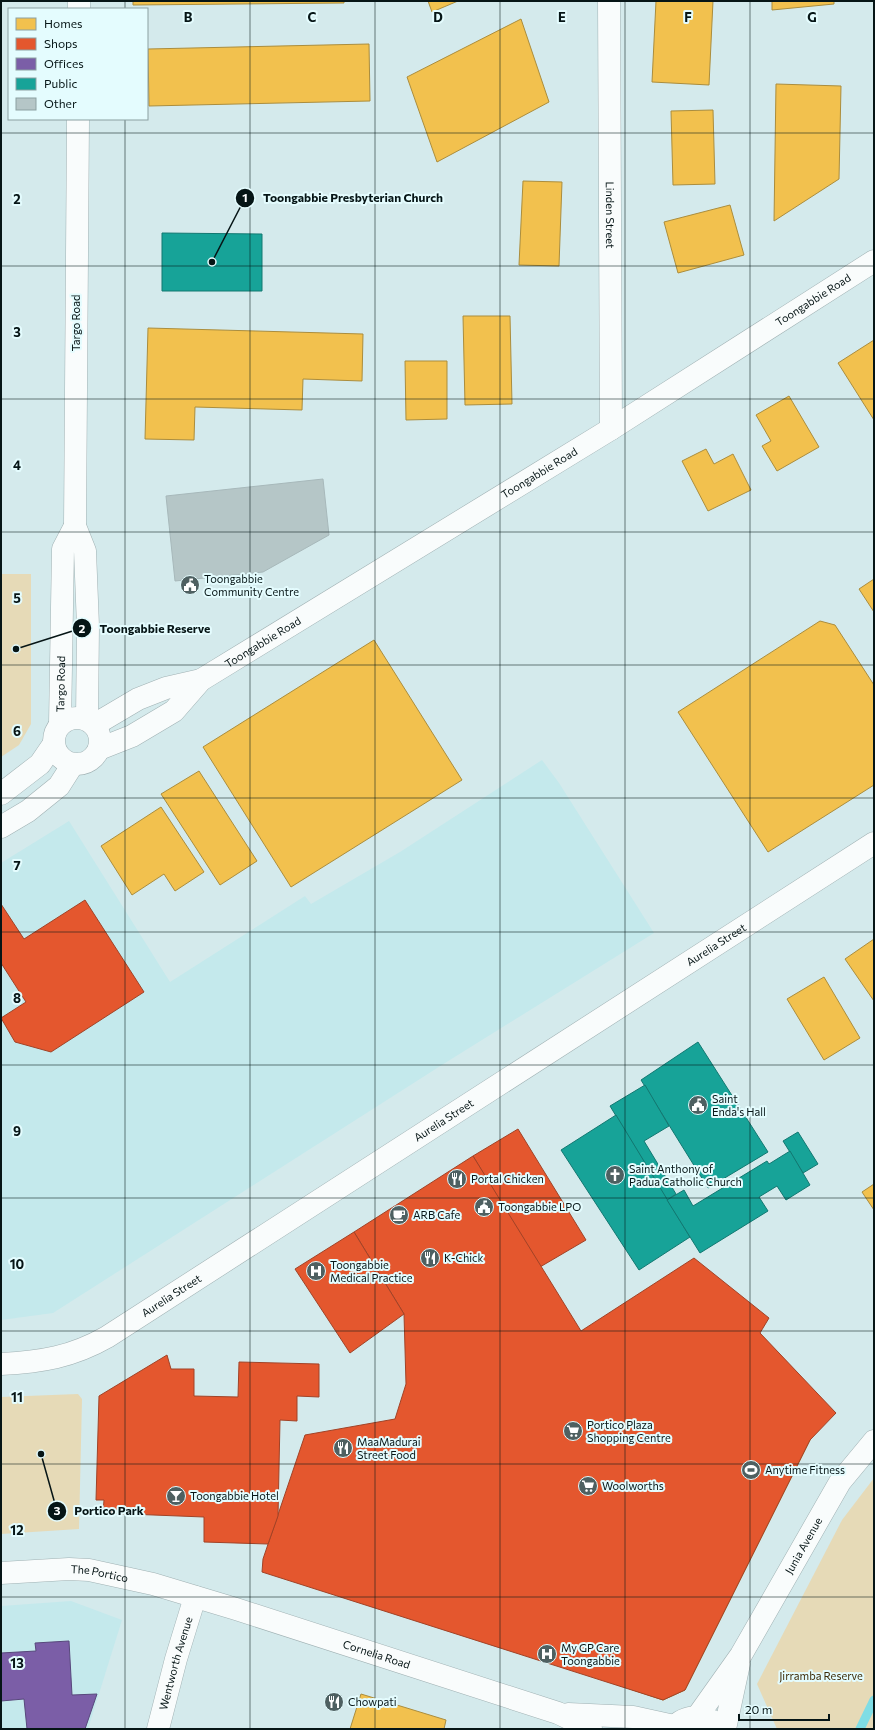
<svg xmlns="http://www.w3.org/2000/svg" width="875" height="1730" font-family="Commissioner,sans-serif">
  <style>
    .built { fill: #c4e9ec }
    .green { fill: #e6dab7 }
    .homes { fill: #f2c14e; stroke: #ab8d3d }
    .shops { fill: #e4572e; stroke: #a14327 }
    .offices { fill: #7b5ea7; stroke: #58487c }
    .public { fill: #17a398; stroke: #127871 }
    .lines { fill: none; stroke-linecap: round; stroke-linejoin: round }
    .stream { stroke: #7fdde5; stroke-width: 9 }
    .building { fill: #b5c6c7; stroke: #a7b8ba }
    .minor-casing { stroke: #a0b1b3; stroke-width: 23 }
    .major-casing { stroke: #a0b1b3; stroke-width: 23 }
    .minor { stroke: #f9fcfc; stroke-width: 22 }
    .major { stroke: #f9fcfc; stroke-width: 22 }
    .grid { fill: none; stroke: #061516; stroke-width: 1; stroke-opacity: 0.55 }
    .labels { text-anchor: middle; stroke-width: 4; stroke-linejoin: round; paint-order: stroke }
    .street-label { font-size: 11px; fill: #061516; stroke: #e4fcfe }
    .poi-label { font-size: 11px; fill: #061516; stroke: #e4fcfe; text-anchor: start }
    .park-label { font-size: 11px; fill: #3e2b07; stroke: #e4fcfe }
    .grid-label { font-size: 13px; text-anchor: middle; font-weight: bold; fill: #061516; stroke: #e4fcfe; stroke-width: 4; stroke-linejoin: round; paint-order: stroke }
    .leader { fill: none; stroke: #061516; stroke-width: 1.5 }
    .callout-dot { fill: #061516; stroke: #e4fcfe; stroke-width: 1.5 }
    .mark-label { font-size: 12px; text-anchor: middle; font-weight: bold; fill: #fff }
    .callout-label { font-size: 12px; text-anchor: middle; font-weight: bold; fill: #061516; stroke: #e4fcfe; stroke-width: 4; stroke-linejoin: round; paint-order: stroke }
  </style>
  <rect width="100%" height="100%" fill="#d4eaec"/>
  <!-- built -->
  <g class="built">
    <polygon points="542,760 559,783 654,933 445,1063 53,1313 1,1320 1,863 69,821 170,982 305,896 311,904 400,852"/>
    <polygon points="71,1601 122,1620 88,1729 1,1729 1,1606"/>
  </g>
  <!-- green -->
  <g class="green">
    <polygon points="1,574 31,574 31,724 19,745 1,757"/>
    <polygon points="78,1394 82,1399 79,1529 1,1534 1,1397"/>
    <polygon points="874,1478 874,1729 777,1729 757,1684 842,1520"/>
  </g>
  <!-- homes -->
  <g class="homes">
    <polygon points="133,1 344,1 344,3 133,5"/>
    <polygon points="428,1 458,1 432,12"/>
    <polygon points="656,1 713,1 709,85 652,82"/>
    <polygon points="772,1 834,1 834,4 772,10"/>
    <polygon points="521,19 549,102 437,162 407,77"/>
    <polygon points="369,44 370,101 149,106 148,49"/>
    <polygon points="776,84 841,86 839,179 774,221"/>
    <polygon points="713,110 715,184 673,185 671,111"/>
    <polygon points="523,181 562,182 559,266 519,265"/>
    <polygon points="730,205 744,255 678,273 664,222"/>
    <polygon points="463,316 510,316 512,404 465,405"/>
    <polygon points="148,328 363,334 362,381 303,379 302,410 195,407 194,440 145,439"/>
    <polygon points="874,340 874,420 838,363"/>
    <polygon points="405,361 447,361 447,419 406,420"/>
    <polygon points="789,396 819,447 777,471 762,446 771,441 756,415"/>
    <polygon points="706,449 714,464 733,454 751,490 708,511 682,461"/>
    <polygon points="874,579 874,612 859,589"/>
    <polygon points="820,621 835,625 874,685 874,785 768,852 678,712"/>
    <polygon points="374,640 462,780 291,887 203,747"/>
    <polygon points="199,771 257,861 220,885 161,794"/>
    <polygon points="161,807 204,872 175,891 164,874 132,895 101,846"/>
    <polygon points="874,939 874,1001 845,959"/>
    <polygon points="824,977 860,1038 824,1060 787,999"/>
    <polygon points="448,1178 457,1193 463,1188 485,1222 489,1219 552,1316 525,1391 512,1387 491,1452 405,1425 443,1306 394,1232 401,1228 392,1214 404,1206 402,1203 434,1183 436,1185"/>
    <polygon points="874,1184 874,1210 862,1192"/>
    <polygon points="585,1400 641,1417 637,1430 645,1433 642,1440 647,1442 644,1455 649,1456 647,1462 664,1467 662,1473 666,1474 654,1513 646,1511 638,1540 644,1542 609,1658 595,1654 594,1659 578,1654 576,1658 512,1638 521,1608 514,1606 524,1573 531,1575 546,1524 541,1522 549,1494 555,1496 563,1472 557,1470 566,1442 572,1444"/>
    <polygon points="747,1400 771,1412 767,1419 810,1440 685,1690 663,1700 612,1683 640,1594 736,1404 743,1407"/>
    <polygon points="314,1447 388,1468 380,1493 473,1519 468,1539 470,1540 466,1555 456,1552 448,1578 455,1580 450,1597 444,1595 440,1609 399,1597 397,1605 360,1594 362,1586 346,1582 344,1588 312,1579 314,1571 283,1561 291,1537 284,1535 294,1500 298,1501"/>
    <polygon points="361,1694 446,1720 444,1729 350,1729"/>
  </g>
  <!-- shops -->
  <g class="shops">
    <polygon points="85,900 144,992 51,1052 15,1042 1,1018 26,1002 1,963 1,904 24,939"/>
    <polygon points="518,1129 586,1240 540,1267 473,1156"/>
    <polygon points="473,1156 581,1331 694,1258 769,1318 760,1333 836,1413 810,1440 685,1690 663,1700 262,1572 263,1559 305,1435 395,1419 406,1384 404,1314 354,1232"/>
    <polygon points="354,1232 404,1314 350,1353 295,1269"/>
    <polygon points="167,1355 171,1369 194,1369 194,1396 238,1397 239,1362 319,1364 319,1397 297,1396 297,1421 280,1420 278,1516 268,1544 204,1542 204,1517 103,1513 104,1500 96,1500 99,1396"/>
  </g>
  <!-- offices -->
  <polygon class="offices" points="69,1641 72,1695 97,1694 85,1729 27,1729 24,1699 1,1701 1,1653 36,1651 35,1643"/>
  <!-- public -->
  <g class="public">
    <polygon points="162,233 262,234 262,291 162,291"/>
    <polygon points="698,1042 768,1152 708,1188 641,1080"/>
    <polygon points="645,1085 669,1126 644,1141 676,1194 667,1200 610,1106"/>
    <polygon points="616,1115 690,1237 639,1270 561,1150"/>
    <polygon points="798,1132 818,1164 803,1173 783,1141"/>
    <polygon points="790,1151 810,1185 786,1200 777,1186 759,1197 768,1211 700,1253 667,1200 684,1190 693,1206 767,1161 769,1164"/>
  </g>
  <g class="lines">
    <!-- stream -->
    <polyline class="stream" points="860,1729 874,1700"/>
  </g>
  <!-- building -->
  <polygon class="building" points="323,479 329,535 263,572 175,581 166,496"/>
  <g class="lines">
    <!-- minor casing -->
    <g class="minor-casing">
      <g id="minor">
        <path id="s1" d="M 609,1 L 611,429"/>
        <polyline points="79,9 79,1"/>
        <polyline points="78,119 75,526 85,551 88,626 87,719"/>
        <path id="s2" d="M 60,724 L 63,549 L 75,526"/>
        <path id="s3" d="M 1,1364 C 41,1362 72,1357 107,1337 L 874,843"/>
        <path id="s4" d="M 697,1717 L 741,1655 L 840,1482 L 874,1441"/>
        <polyline points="725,1729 739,1664"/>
      </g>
    </g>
    <!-- major casing -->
    <g class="major-casing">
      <g id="major">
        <circle cx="77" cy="741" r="23"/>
        <polyline points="94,725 138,699 166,688 201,680"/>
        <path id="s5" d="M 99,749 L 132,736 L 174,711 L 201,680 L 611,429 L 874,261"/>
        <polyline points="1,794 40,764 53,745"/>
        <polyline points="1,827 28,811 59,786 73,764"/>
        <path id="s6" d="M 1,1573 L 69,1569 L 89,1570 L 153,1584 L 236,1609 L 558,1713 L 591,1729"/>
        <polyline points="568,1714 633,1717 674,1726"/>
        <path id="s7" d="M 158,1729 L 176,1659 L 195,1597"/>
        <path d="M 672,1729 C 687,1712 709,1715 724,1729"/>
      </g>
    </g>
    <!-- minor -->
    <use href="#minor" class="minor"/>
    <!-- major -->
    <use href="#major" class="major"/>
  </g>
  <!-- grid -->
  <path class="grid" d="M 125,1 L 125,9M 250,1 L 250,1729M 375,1 L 375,1729M 500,1 L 500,1729M 625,1 L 625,1729M 750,1 L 750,1729M 125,119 L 125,1729M 1,133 L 874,133M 1,266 L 874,266M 1,399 L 874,399M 1,532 L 874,532M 1,665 L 874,665M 1,798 L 874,798M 1,932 L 874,932M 1,1065 L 874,1065M 1,1198 L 874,1198M 1,1331 L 874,1331M 1,1464 L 874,1464M 1,1597 L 874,1597"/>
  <!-- icons -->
  <defs>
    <g id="civic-disc" transform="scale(1)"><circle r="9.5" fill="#4e6061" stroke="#e4fcfe"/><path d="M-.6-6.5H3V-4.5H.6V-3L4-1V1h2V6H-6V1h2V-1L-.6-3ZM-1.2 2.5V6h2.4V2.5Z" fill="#fff"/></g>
    <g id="church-disc" transform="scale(1)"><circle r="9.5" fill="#4e6061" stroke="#e4fcfe"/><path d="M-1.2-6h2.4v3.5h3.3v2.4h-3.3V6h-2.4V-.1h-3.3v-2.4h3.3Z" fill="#fff"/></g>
    <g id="restaurant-disc" transform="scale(1)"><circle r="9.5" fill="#4e6061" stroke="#e4fcfe"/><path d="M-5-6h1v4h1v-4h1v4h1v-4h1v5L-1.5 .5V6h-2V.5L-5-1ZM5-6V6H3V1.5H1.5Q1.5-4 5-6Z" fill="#fff"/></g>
    <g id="cafe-disc" transform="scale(1)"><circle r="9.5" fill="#4e6061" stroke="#e4fcfe"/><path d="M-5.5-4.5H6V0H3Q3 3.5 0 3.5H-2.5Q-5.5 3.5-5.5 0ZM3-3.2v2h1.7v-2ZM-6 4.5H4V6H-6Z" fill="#fff"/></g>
    <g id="hospital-disc" transform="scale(1)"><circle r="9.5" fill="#4e6061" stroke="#e4fcfe"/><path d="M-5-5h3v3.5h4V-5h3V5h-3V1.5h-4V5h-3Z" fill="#fff"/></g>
    <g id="supermarket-disc" transform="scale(1)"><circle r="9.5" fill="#4e6061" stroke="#e4fcfe"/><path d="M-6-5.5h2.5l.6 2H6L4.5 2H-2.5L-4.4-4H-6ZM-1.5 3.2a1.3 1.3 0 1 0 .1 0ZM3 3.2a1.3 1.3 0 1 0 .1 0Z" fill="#fff"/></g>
    <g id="stadium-disc" transform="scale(1)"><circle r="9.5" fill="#4e6061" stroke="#e4fcfe"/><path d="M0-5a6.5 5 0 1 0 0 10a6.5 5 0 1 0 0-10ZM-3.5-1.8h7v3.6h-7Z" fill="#fff"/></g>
    <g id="bar-disc" transform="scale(1)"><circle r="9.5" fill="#4e6061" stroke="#e4fcfe"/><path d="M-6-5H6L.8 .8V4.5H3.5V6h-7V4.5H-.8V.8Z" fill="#fff"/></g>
  </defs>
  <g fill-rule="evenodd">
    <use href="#civic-disc" x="190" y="585"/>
    <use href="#civic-disc" x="698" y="1105"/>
    <use href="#church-disc" x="615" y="1175"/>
    <use href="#restaurant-disc" x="457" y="1179"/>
    <use href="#civic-disc" x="484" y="1207"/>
    <use href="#cafe-disc" x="399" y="1215"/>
    <use href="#restaurant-disc" x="430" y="1258"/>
    <use href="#hospital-disc" x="316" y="1271"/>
    <use href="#supermarket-disc" x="573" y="1431"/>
    <use href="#restaurant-disc" x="343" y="1448"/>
    <use href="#stadium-disc" x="751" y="1470"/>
    <use href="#supermarket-disc" x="588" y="1486"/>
    <use href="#bar-disc" x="176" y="1496"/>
    <use href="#hospital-disc" x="547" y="1654"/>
    <use href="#restaurant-disc" x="334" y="1702"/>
  </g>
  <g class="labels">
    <!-- street labels -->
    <g class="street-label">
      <text dy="4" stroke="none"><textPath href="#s1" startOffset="214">Linden Street</textPath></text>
      <text dy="4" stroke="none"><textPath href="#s5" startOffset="846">Toongabbie Road</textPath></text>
      <text transform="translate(76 323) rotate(-90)" y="4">Targo Road</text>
      <text dy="4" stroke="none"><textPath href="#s5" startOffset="522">Toongabbie Road</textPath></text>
      <text dy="4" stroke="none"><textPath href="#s5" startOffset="198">Toongabbie Road</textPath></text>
      <text dy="4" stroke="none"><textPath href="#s2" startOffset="40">Targo Road</textPath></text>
      <text dy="4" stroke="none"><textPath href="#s3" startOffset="835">Aurelia Street</textPath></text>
      <text dy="4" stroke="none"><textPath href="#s3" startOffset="511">Aurelia Street</textPath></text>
      <text dy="4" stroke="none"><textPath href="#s3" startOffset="187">Aurelia Street</textPath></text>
      <text dy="4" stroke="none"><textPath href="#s4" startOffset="202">Junia Avenue</textPath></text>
      <text dy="4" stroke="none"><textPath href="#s6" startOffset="99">The Portico</textPath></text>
      <text dy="4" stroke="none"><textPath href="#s6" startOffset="388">Cornelia Road</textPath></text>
      <text dy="4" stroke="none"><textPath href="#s7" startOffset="68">Wentworth Avenue</textPath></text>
    </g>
    <!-- poi labels -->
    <g class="poi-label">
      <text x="204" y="583">Toongabbie<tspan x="204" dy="13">Community Centre</tspan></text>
      <text x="712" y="1103">Saint<tspan x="712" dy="13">Enda's Hall</tspan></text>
      <text x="629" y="1173">Saint Anthony of<tspan x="629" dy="13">Padua Catholic Church</tspan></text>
      <text x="471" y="1183">Portal Chicken</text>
      <text x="498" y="1211">Toongabbie LPO</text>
      <text x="413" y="1219">ARB Cafe</text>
      <text x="444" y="1262">K-Chick</text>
      <text x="330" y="1269">Toongabbie<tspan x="330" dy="13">Medical Practice</tspan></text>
      <text x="587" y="1429">Portico Plaza<tspan x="587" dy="13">Shopping Centre</tspan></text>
      <text x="357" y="1446">MaaMadurai<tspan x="357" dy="13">Street Food</tspan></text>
      <text x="765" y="1474">Anytime Fitness</text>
      <text x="602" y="1490">Woolworths</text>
      <text x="190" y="1500">Toongabbie Hotel</text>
      <text x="561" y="1652">My GP Care<tspan x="561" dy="13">Toongabbie</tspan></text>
      <text x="348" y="1706">Chowpati</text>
    </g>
    <!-- park labels -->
    <g class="park-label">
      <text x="821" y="1680">Jirramba Reserve</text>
    </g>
  </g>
  <g class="grid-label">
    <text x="188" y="22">B</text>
    <text x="312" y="22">C</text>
    <text x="438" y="22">D</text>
    <text x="562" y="22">E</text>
    <text x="688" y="22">F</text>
    <text x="812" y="22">G</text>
    <text x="17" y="204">2</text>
    <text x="17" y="337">3</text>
    <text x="17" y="470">4</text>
    <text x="17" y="603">5</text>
    <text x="17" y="736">6</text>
    <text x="17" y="870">7</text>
    <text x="17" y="1003">8</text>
    <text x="17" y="1136">9</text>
    <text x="17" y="1269">10</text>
    <text x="17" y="1402">11</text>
    <text x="17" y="1535">12</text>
    <text x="17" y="1668">13</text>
  </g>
  <!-- callouts -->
  <path class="leader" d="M212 262L245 198M16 649L82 628M41 1454L57 1511"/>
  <g class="callout-dot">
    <circle cx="212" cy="262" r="4"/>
    <circle cx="16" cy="649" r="4"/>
    <circle cx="41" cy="1454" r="4"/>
    <circle cx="245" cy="198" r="10"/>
    <circle cx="82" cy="628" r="10"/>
    <circle cx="57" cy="1511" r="10"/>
  </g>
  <g class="mark-label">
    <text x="245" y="202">1</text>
    <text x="82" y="633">2</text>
    <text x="57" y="1515">3</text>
  </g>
  <g class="callout-label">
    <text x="353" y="202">Toongabbie Presbyterian Church</text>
    <text x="155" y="633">Toongabbie Reserve</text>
    <text x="109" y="1515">Portico Park</text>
  </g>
  <!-- border -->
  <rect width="875" height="1730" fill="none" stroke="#061516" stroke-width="4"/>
  <!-- legend -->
  <rect x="8" y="8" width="140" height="112" fill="#e4fcfe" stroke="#8ba0a1"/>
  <rect x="16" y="18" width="20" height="12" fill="#f2c14e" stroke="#8ba0a1"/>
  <text x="44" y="28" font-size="12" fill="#061516">Homes</text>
  <rect x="16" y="38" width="20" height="12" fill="#e4572e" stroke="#8ba0a1"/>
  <text x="44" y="48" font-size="12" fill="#061516">Shops</text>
  <rect x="16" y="58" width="20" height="12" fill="#7b5ea7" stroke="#8ba0a1"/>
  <text x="44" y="68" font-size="12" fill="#061516">Offices</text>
  <rect x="16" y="78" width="20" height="12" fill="#17a398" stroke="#8ba0a1"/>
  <text x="44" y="88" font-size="12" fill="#061516">Public</text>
  <rect x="16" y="98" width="20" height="12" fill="#b5c6c7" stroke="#8ba0a1"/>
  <text x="44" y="108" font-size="12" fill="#061516">Other</text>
  <!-- scale -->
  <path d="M739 1714v6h90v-6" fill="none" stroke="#061516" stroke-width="2"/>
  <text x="745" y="1714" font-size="12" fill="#061516" stroke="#e4fcfe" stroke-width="3" paint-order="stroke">20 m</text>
</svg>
